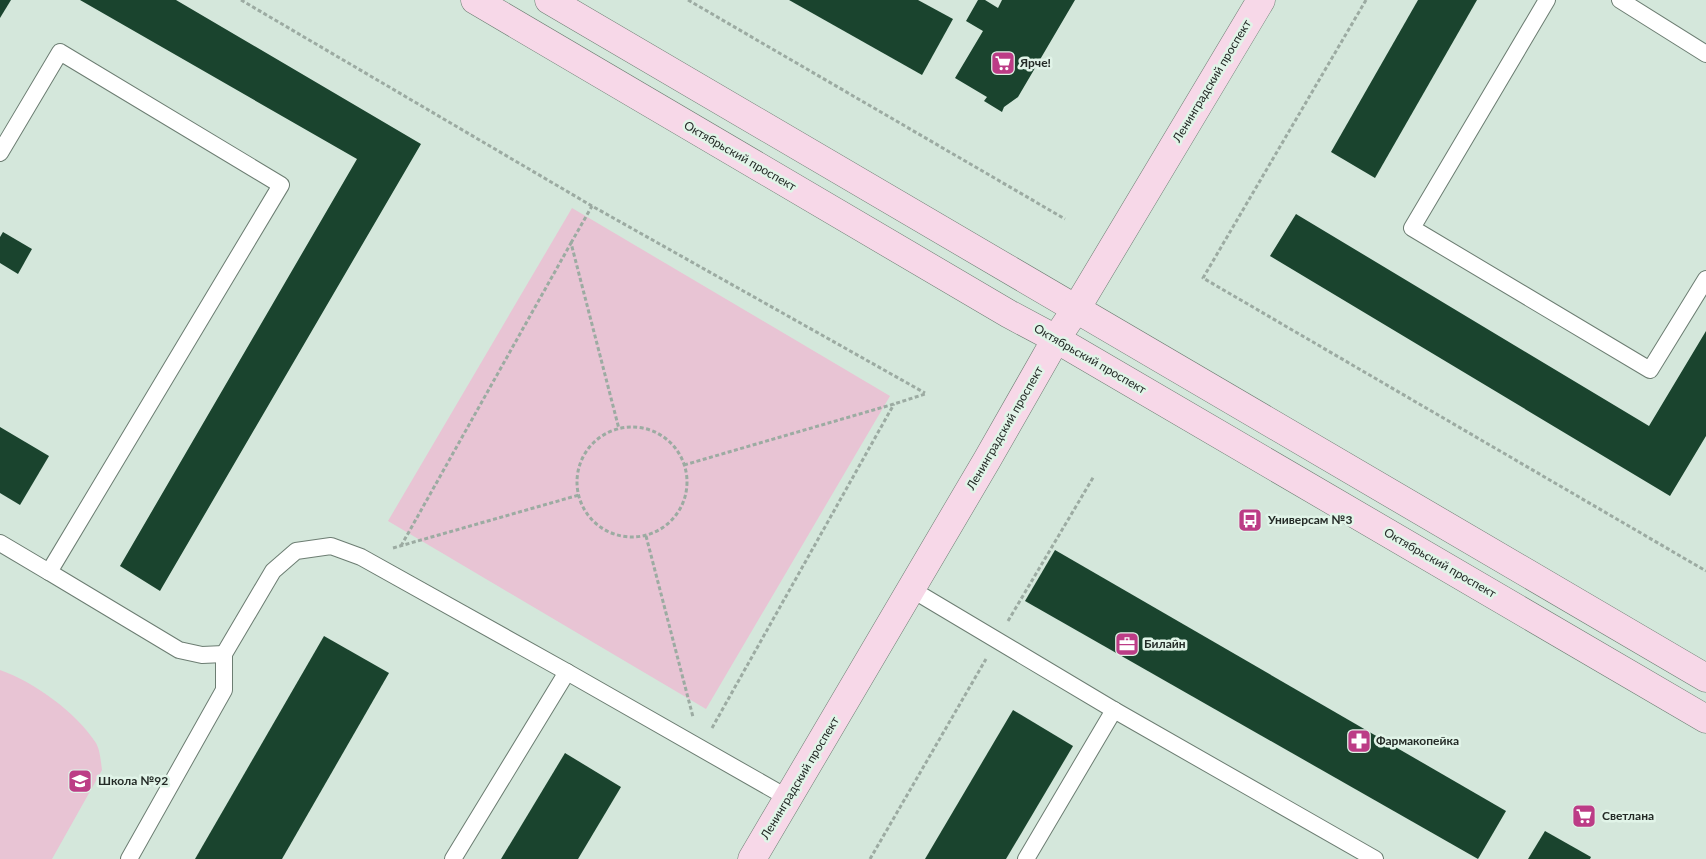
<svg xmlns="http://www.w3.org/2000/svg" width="1706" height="859" font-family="Lato,sans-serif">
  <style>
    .green { fill: #e8c4d4 }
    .building { fill: #1a442e }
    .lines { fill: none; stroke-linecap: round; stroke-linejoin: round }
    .lane-casing { stroke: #6c7d72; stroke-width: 18 }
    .secondary-casing { stroke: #6c7d72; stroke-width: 29 }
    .path { stroke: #9caba2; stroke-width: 3; stroke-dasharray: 4 2.5; stroke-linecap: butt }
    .lane { stroke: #fff; stroke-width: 16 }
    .secondary { stroke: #f7d8e8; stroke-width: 28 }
    .labels { text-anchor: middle; stroke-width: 5; stroke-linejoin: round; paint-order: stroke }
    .poi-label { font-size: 12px; font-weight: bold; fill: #242b27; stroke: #e1f4e8; text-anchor: start }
    .street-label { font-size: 12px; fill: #242b27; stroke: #e1f4e8 }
  </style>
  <rect width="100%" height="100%" fill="#d4e7db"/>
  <!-- green -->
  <g class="green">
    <polygon points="572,208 890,396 706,709 388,521"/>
    <path d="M 0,670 C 34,682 76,712 96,743 C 100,750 101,762 102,770 L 52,859 L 0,859 Z"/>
  </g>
  <!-- building -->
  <g class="building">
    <polygon points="0,0 11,0 0,18"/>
    <polygon points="80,0 176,0 421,144 160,591 120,566 357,159"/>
    <polygon points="789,0 918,0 953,19 922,75"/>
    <polygon points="978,0 985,0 998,8 1002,0 1075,0 1018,97 1004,107 1002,112 984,101 987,97 955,78 983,31 966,21"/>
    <polygon points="1418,0 1477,0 1375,178 1331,152"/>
    <polygon points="1296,214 1649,426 1706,331 1706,436 1670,496 1270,256"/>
    <polygon points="3,232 32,249 18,274 0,263 0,237"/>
    <polygon points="0,427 49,456 20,505 0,493"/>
    <polygon points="1055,550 1506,811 1478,859 1025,601"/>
    <polygon points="324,636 389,673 282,859 195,859"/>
    <polygon points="1013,710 1073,746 1006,859 925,859"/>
    <polygon points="565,753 621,787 578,859 501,859"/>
    <polygon points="1545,831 1591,857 1590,859 1528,859"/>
  </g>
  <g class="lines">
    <!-- lane casing -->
    <g class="lane-casing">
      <g id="lane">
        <polyline points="1547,0 1412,228 1650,370 1706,279"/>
        <polyline points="1620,0 1706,54"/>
        <polyline points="0,153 60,52 281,185 49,572 179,650 202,655 224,654"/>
        <polyline points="0,543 49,572"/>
        <polyline points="911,589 1114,710 1375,859"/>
        <polyline points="129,859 224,690 224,654 273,571 296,551 331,546 361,557 567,672 788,798"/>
        <polyline points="453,859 567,672"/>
        <polyline points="1026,859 1114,710"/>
      </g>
    </g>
    <!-- secondary casing -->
    <g class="secondary-casing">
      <g id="secondary">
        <polyline points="475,0 1009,314 1056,339 1706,719"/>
        <polyline points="549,0 1706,678"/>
        <polyline points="752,859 987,460 1056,339 1076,309 1261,0"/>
      </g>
    </g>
    <!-- path -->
    <g class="path">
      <polyline points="241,0 592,206 925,393"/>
      <polyline points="688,0 1065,219"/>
      <polyline points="1366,0 1203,278 1706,571"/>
      <polyline points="571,243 592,206"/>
      <circle cx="632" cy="482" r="55"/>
      <polyline points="684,465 894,404 925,394"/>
      <polyline points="646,536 693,717"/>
      <polyline points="401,546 571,243 619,429"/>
      <polyline points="393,548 579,495"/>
      <polyline points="1008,621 1094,476"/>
      <polyline points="712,728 894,404"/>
      <polyline points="870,859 986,659"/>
    </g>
    <!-- lane -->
    <use href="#lane" class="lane"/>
    <!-- secondary -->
    <use href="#secondary" class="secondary"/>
  </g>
  <!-- icons -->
  <defs>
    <g id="supermarket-square" transform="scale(1.25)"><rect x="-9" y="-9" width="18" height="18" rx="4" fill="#bc3c86" stroke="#e1f4e8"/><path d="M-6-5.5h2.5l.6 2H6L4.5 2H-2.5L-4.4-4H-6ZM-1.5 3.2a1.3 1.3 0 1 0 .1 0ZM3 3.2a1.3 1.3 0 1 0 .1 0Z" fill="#fff"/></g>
    <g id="bus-square" transform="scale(1.25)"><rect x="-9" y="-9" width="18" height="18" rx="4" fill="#bc3c86" stroke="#e1f4e8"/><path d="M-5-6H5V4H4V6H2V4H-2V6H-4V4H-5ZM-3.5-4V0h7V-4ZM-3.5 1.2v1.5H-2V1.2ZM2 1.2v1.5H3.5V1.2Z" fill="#fff"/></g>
    <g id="office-square" transform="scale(1.25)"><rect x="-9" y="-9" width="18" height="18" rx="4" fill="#bc3c86" stroke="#e1f4e8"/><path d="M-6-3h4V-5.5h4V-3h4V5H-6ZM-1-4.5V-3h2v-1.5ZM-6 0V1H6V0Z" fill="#fff"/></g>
    <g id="pharmacy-square" transform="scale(1.25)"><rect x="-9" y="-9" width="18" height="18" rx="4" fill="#bc3c86" stroke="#e1f4e8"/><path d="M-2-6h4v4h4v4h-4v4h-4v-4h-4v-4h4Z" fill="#fff"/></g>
    <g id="school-square" transform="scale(1.25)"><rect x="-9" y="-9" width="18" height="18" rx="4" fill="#bc3c86" stroke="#e1f4e8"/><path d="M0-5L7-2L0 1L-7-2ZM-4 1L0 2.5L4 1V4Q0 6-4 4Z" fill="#fff"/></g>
  </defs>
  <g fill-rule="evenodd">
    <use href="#supermarket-square" x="1003" y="63"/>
    <use href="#bus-square" x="1250" y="520"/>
    <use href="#office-square" x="1127" y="644"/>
    <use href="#pharmacy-square" x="1359" y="741"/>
    <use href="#school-square" x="80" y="781"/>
    <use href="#supermarket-square" x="1584" y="816"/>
  </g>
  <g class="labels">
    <!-- poi labels -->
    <g class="poi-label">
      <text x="1020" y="67">Ярче!</text>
      <text x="1268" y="524">Универсам №3</text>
      <text x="1144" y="648">Билайн</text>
      <text x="1376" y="745">Фармакопейка</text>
      <text x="98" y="785">Школа №92</text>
      <text x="1602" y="820">Светлана</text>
    </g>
    <!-- street labels -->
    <g class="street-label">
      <text transform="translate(1212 81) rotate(-59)" y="4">Ленинградский проспект</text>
      <text transform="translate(740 156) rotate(30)" y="4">Октябрьский проспект</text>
      <text transform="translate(1090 359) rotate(30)" y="4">Октябрьский проспект</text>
      <text transform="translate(1005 428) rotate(-60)" y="4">Ленинградский проспект</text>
      <text transform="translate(1440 563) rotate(30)" y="4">Октябрьский проспект</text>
      <text transform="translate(800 778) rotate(-59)" y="4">Ленинградский проспект</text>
    </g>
  </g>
</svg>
